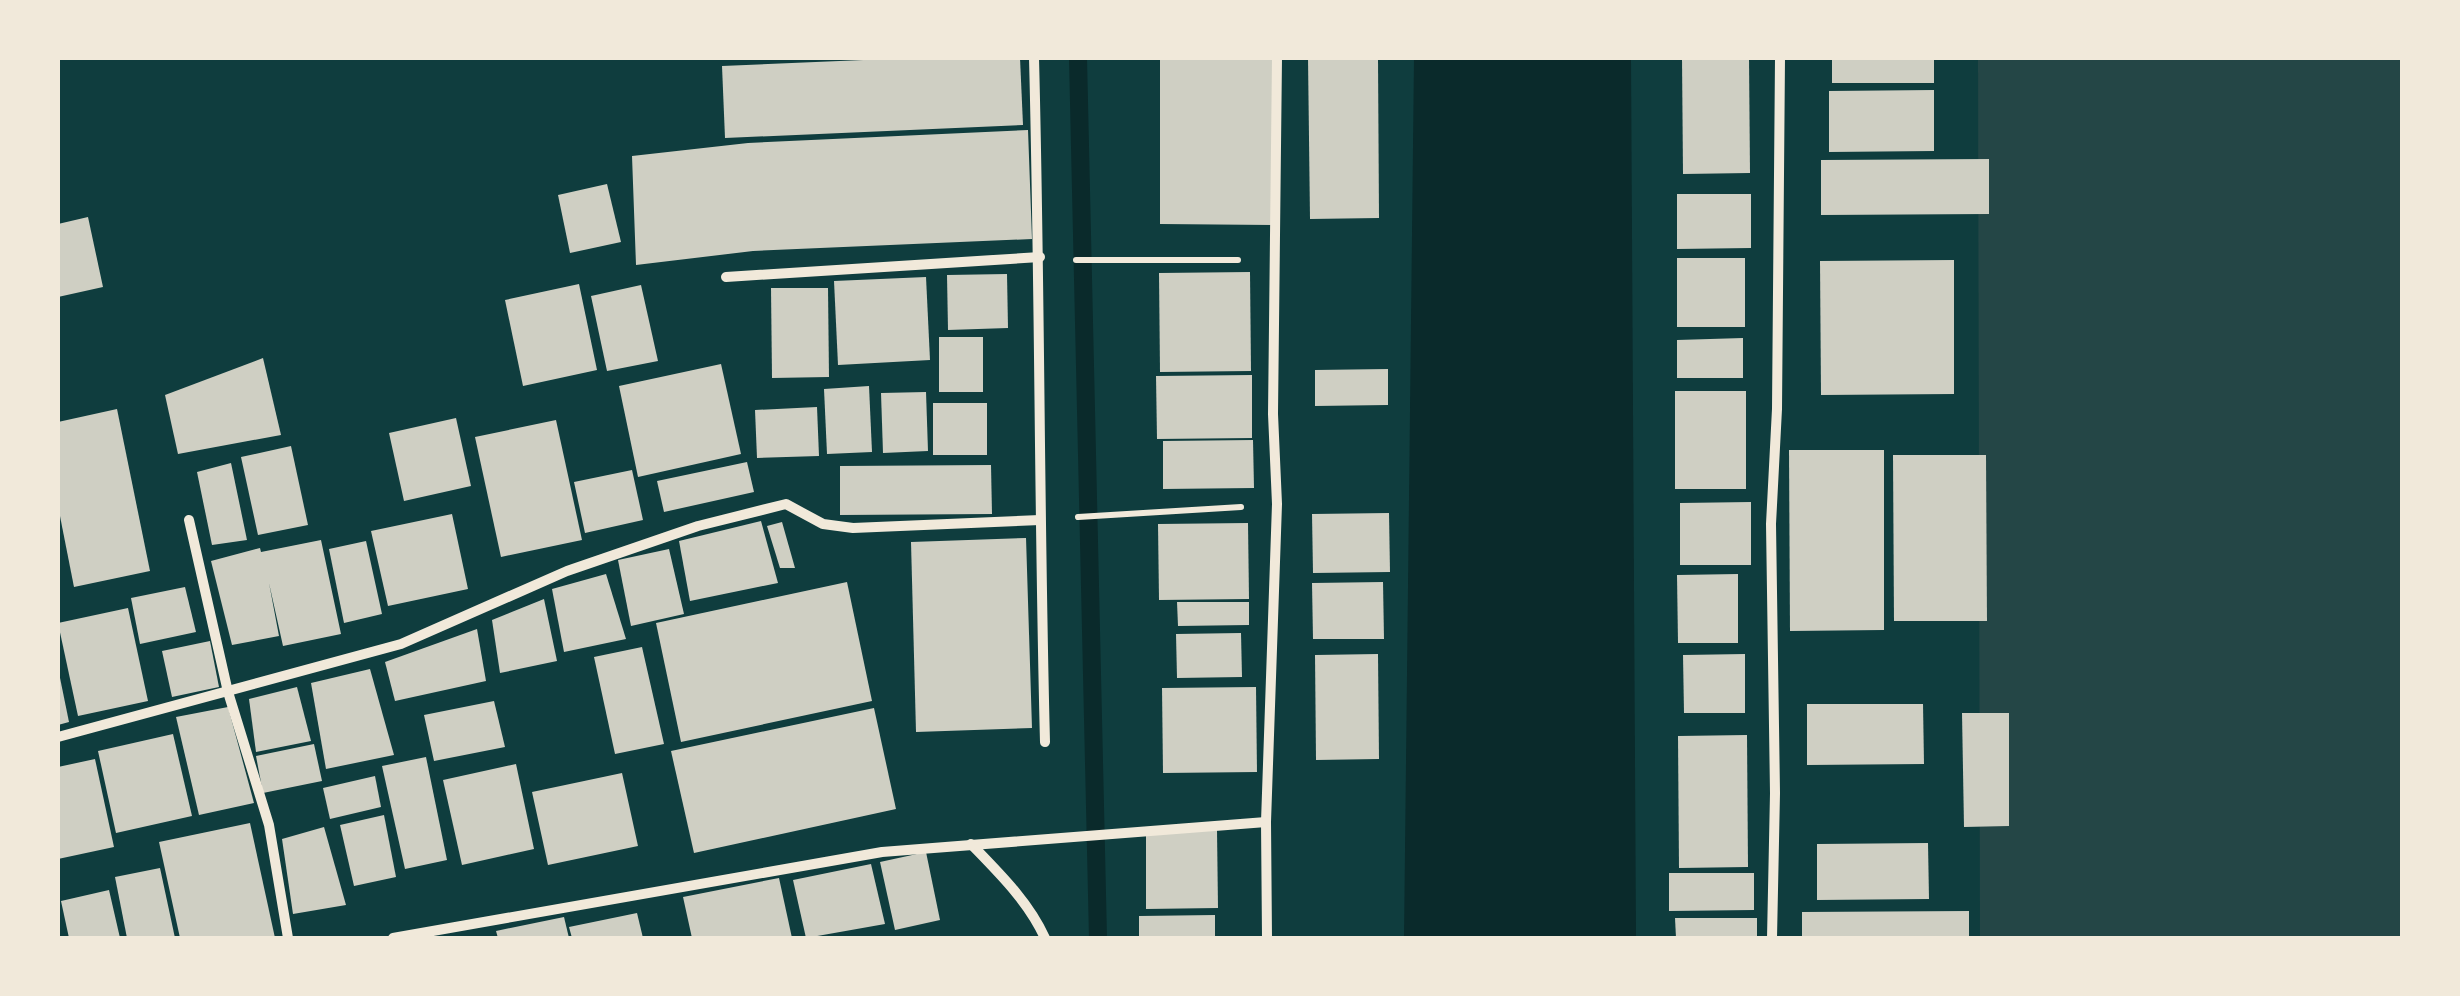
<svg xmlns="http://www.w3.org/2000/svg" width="2460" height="996" font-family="'Work Sans',sans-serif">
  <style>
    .green { fill: #244646 }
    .water { fill: #0a2a2b }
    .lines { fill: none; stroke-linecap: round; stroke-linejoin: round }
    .stream { stroke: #0a2a2b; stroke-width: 18 }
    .building { fill: #cfcfc3 }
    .path { stroke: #f1e9da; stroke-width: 6 }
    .minor { stroke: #f1e9da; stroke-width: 10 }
  </style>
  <rect width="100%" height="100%" fill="#0f3d3e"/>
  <!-- green -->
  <polygon class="green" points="1978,58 2402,58 2402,938 1980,938"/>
  <!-- water -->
  <polygon class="water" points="1414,58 1631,58 1636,938 1404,938"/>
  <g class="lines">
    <!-- stream -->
    <polyline class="stream" points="1078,58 1098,938"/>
  </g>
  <!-- building -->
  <g class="building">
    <polygon points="911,58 1020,58 1023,125 725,138 722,66"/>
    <polygon points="1160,58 1273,58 1272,225 1160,224"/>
    <polygon points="1308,58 1378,58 1379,218 1310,219"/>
    <polygon points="1682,58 1749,58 1750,173 1683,174"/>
    <rect x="1832" y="58" width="102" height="25"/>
    <polygon points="1934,90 1934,151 1829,152 1829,91"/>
    <polygon points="1028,130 1032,239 753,251 636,265 632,156 748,143"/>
    <polygon points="1989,159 1989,214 1821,215 1821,160"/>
    <polygon points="607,184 621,242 570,253 558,195"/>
    <polygon points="1677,194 1751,194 1751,248 1677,249"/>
    <polygon points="88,217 103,287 58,297 58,224"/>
    <rect x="1677" y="258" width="68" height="69"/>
    <polygon points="1954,260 1954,394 1821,395 1820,261"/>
    <polygon points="1250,272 1251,371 1160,372 1159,273"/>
    <polygon points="1007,274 1008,328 948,330 947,275"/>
    <polygon points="926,277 930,360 838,365 834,281"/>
    <polygon points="579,284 597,370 523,386 505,300"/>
    <polygon points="641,285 658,361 607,371 591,296"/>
    <polygon points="771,288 828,288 829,377 772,378"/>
    <rect x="939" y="337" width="44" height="55"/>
    <polygon points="1743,338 1743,378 1677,378 1677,340"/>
    <polygon points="263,358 281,435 178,454 165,395"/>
    <polygon points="721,364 741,454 638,477 619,386"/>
    <polygon points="1388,369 1388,405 1315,406 1315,370"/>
    <polygon points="1252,375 1252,438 1157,439 1156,376"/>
    <polygon points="869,386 872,452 827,454 824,389"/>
    <rect x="1675" y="391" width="71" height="98"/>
    <polygon points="926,392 928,451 883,453 881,393"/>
    <rect x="933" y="403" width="54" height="52"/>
    <polygon points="817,407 819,456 757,458 755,410"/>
    <polygon points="117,409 150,571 74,587 58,506 58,422"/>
    <polygon points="456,418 471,486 404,501 389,433"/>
    <polygon points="556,420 582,540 501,557 475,437"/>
    <polygon points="1253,440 1254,488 1163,489 1163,441"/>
    <polygon points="291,446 308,525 258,535 241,457"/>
    <polygon points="1789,450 1884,450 1884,630 1790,631"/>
    <polygon points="1893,455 1986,455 1987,621 1894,621"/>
    <polygon points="747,462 754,492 664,512 657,481"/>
    <polygon points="231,463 247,540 212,545 197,472"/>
    <polygon points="991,465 992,514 840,515 840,466"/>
    <polygon points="632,470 643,520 585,533 574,482"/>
    <polygon points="1751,502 1751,565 1680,565 1680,503"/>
    <polygon points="1389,513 1390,572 1313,573 1312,514"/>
    <polygon points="452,514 468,589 388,606 371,531"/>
    <polygon points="761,521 778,583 690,601 679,541"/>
    <polygon points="782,522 795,568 780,568 767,526"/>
    <polygon points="1248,523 1249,599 1159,600 1158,524"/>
    <polygon points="1026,538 1032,728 916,732 911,542"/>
    <polygon points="321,540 341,634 283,646 269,583 279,636 232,645 211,561 260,548 261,552"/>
    <polygon points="366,541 382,614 344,623 329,549"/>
    <polygon points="669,549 684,614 631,626 618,560"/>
    <polygon points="606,574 626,639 564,652 552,589"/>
    <polygon points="1738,574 1738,643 1678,643 1677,575"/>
    <polygon points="847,582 872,701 681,742 656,623"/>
    <polygon points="1383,582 1384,639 1313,639 1312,583"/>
    <polygon points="185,587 196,632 140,644 131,598"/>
    <polygon points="544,599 557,661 500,673 492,620"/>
    <polygon points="1177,602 1249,602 1249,625 1178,626"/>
    <polygon points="128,608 148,701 78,716 58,623"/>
    <polygon points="477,629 486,681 395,701 385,662"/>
    <polygon points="1241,633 1242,677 1177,678 1176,634"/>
    <polygon points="210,641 219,687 172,697 162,651"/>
    <polygon points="642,647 664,744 615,754 594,657"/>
    <polygon points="1378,654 1379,759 1316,760 1315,655"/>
    <polygon points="1745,654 1745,713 1684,713 1683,655"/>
    <polygon points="370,669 394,755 326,769 311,683"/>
    <polygon points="59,673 69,722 58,725 58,674"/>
    <polygon points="297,687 311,741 256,752 249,699"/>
    <polygon points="1256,687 1257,772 1163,773 1162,688"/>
    <polygon points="494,701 505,747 434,761 424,715"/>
    <polygon points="1807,704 1923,704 1924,764 1807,765"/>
    <polygon points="228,707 254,803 199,815 176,717"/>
    <polygon points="874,708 896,809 694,853 671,751"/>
    <polygon points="1962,713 2009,713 2009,826 1964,827"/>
    <polygon points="173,734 192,816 116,833 98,751"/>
    <polygon points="1747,735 1748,867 1679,868 1678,736"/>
    <polygon points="314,744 322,781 263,793 256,756"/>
    <polygon points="426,757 447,860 405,869 382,766"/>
    <polygon points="95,759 114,847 58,859 58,767"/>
    <polygon points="516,764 534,849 462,865 443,780"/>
    <polygon points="622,773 638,846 548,865 532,792"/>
    <polygon points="375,776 381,807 330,819 323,788"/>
    <polygon points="384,815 396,877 354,886 340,825"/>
    <polygon points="250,823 275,938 180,938 159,842"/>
    <polygon points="324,827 346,905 293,914 282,839"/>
    <polygon points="1217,830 1218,908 1146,909 1146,834"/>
    <polygon points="1928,843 1929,899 1817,900 1817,844"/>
    <polygon points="926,852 940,920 895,930 880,862"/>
    <polygon points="871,864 885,924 806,938 793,880"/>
    <polygon points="160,868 175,938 127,938 115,877"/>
    <polygon points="1669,873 1754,873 1754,910 1669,911"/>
    <polygon points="779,878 792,938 692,938 683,897"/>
    <polygon points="109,890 120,938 69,938 61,901"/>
    <polygon points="1969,911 1969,938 1802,938 1802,912"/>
    <polygon points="637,913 643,938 572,938 569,927"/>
    <polygon points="1215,915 1215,938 1139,938 1139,916"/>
    <polygon points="564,917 569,938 498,938 496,931"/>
    <polygon points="1675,918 1757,918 1757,938 1676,938"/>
  </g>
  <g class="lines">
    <!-- path -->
    <g class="path">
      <polyline points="1076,260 1238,260"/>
      <polyline points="1078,517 1241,507"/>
    </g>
    <!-- minor -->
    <g class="minor">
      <path d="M 1034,58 C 1040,286 1039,514 1045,742"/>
      <polyline points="726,277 1040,257"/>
      <polyline points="189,520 228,692 269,825 288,938"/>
      <polyline points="58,737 401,644 567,571 698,526 786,504 823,524 853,528 1040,520"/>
      <path d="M 971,844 C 999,873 1028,901 1045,938"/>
      <polyline points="393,938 882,852 1266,822"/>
      <polyline points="1267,938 1266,822 1277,504 1273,414 1277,58"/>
      <polyline points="1772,938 1775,793 1771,524 1777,409 1780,58"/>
    </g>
  </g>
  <!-- border -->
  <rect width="2460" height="996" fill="none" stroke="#f1e9da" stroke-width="120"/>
</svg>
